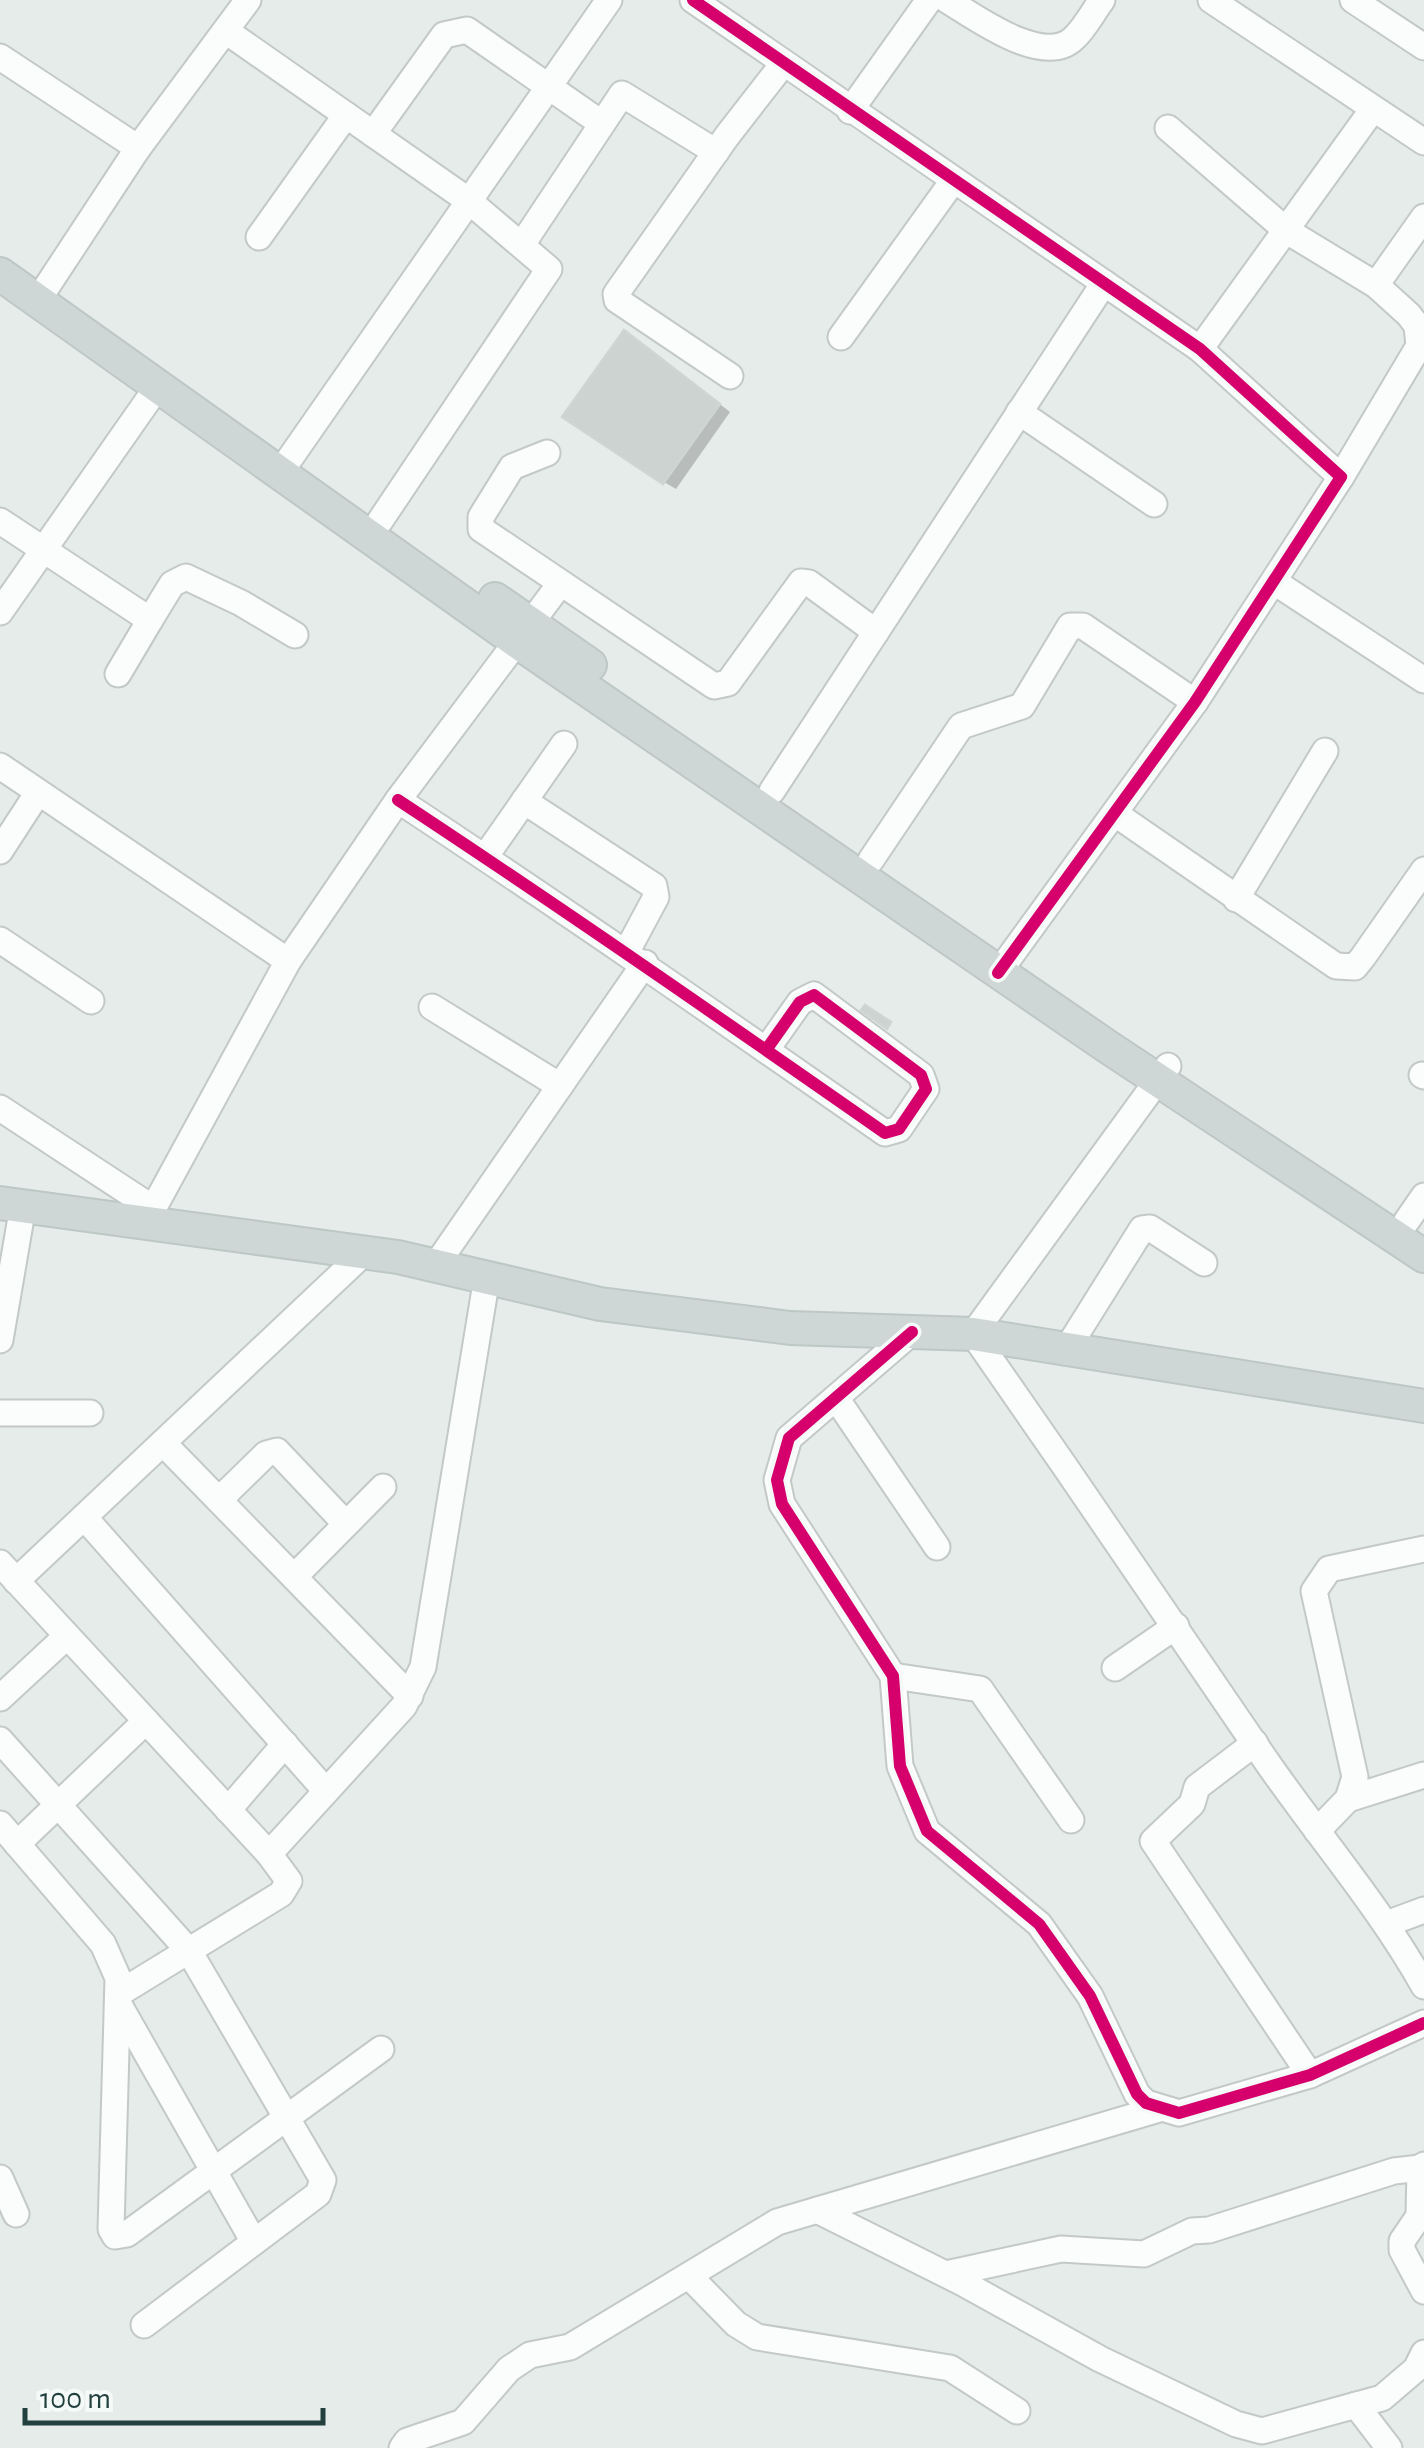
<svg xmlns="http://www.w3.org/2000/svg" width="1424" height="2448" font-family="'Alegreya Sans',sans-serif">
  <style>
    .shadow { fill: #0003 }
    .building { fill: #cdd3d1; stroke: #ced5d3; stroke-width: 2.5 }
    .lines { fill: none; stroke-linecap: round; stroke-linejoin: round }
    .minor-casing { stroke: #c3c9c7; stroke-width: 29 }
    .major-casing { stroke: #bdc7c6; stroke-width: 36 }
    .minor { stroke: #fbfcfc; stroke-width: 25 }
    .major { stroke: #ced7d6; stroke-width: 32 }
    .cycleway-casing { stroke: #f5faf8; stroke-width: 19 }
    .cycleway { stroke: #d6006c; stroke-width: 12 }
  </style>
  <rect width="100%" height="100%" fill="#e6ecea"/>
  <!-- shadow -->
  <polygon class="shadow" points="637,340 730,412 676,489 664,482"/>
  <!-- building -->
  <g class="building">
    <polygon points="624,330 720,404 663,484 562,417"/>
    <polygon points="865,1005 891,1022 887,1029 861,1010"/>
  </g>
  <g class="lines">
    <!-- minor casing -->
    <g class="minor-casing">
      <g id="minor">
        <polyline points="693,0 1200,349 1341,477 1195,702 998,973"/>
        <path d="M 947,0 C 975,17 1044,68 1074,38 C 1085,28 1093,12 1102,0"/>
        <polyline points="1211,0 1424,142"/>
        <polyline points="1353,0 1424,47"/>
        <polyline points="226,31 469,201 549,269 380,521"/>
        <polyline points="0,57 138,148"/>
        <polyline points="850,111 929,0"/>
        <polyline points="1168,128 1287,231 1376,285 1409,315 1417,326 1419,346 1341,477"/>
        <polyline points="373,134 444,35 467,30 601,123"/>
        <polyline points="259,237 346,115"/>
        <polyline points="523,243 622,94 716,152"/>
        <polyline points="1376,285 1424,217"/>
        <polyline points="38,300 138,148 248,0"/>
        <polyline points="841,337 953,181"/>
        <polyline points="1200,349 1373,109"/>
        <polyline points="730,376 617,300 616,294 727,136 783,64"/>
        <polyline points="1019,412 1154,504"/>
        <polyline points="547,453 512,467 481,517 481,529 714,686 728,683 801,582 809,583 876,632"/>
        <polyline points="279,474 609,0"/>
        <polyline points="0,521 150,620 172,584 186,577 241,603 295,635"/>
        <polyline points="1276,583 1424,680"/>
        <polyline points="0,612 158,386"/>
        <polyline points="118,674 150,620"/>
        <polyline points="0,766 288,961"/>
        <polyline points="772,791 1104,283"/>
        <path d="M 398,800 C 562,908 723,1020 885,1133 L 899,1129 L 926,1089 L 921,1075 L 814,995 L 800,1002 L 766,1050"/>
        <polyline points="524,801 654,886 656,897 627,951"/>
        <polyline points="1117,815 1336,966 1355,967 1363,957 1424,870"/>
        <polyline points="0,851 37,794"/>
        <polyline points="485,857 564,744"/>
        <polyline points="871,860 961,726 1022,706 1070,626 1083,626 1195,702"/>
        <polyline points="1236,899 1325,751"/>
        <polyline points="0,940 91,1001"/>
        <polyline points="432,1007 560,1086"/>
        <path d="M 1168,1066 L 973,1334 C 1072,1476 1170,1619 1267,1762 C 1319,1837 1379,1906 1424,1986"/>
        <polyline points="1422,1075 1424,1076"/>
        <polyline points="0,1108 154,1209"/>
        <polyline points="147,1220 288,961 398,800 560,584"/>
        <polyline points="1406,1222 1424,1196"/>
        <polyline points="436,1265 645,963"/>
        <polyline points="912,1332 789,1438 777,1480 782,1504 893,1676 900,1766 927,1831 1039,1924 1090,1996 1137,2094 1146,2103 1179,2113 1310,2075 1424,2023"/>
        <polyline points="0,1340 23,1206"/>
        <polyline points="1065,1352 1142,1229 1150,1228 1204,1263"/>
        <polyline points="836,1398 937,1547"/>
        <polyline points="0,1413 90,1413"/>
        <polyline points="163,1443 410,1696"/>
        <polyline points="219,1500 266,1454 277,1451 346,1524"/>
        <polyline points="84,1517 326,1791"/>
        <polyline points="0,1563 269,1854 289,1881 281,1894 118,1994"/>
        <polyline points="294,1577 383,1487"/>
        <polyline points="16,1581 365,1252"/>
        <polyline points="1115,1668 1176,1626"/>
        <polyline points="893,1676 980,1689 1071,1820"/>
        <polyline points="0,1698 67,1636"/>
        <polyline points="0,1740 189,1951 323,2180 318,2194 144,2325"/>
        <polyline points="1255,1743 1197,1787 1192,1804 1153,1841 1310,2075"/>
        <polyline points="1348,1799 1424,1775"/>
        <polyline points="228,1810 285,1744"/>
        <polyline points="0,1824 103,1944 118,1978 111,2229 115,2236 127,2234 381,2049"/>
        <polyline points="1317,1831 1348,1799 1355,1777 1314,1591 1329,1569 1424,1549"/>
        <polyline points="17,1844 146,1721"/>
        <polyline points="269,1854 404,1706 423,1667 487,1277"/>
        <polyline points="1389,1923 1424,1910"/>
        <polyline points="118,2003 254,2242"/>
        <polyline points="1424,2165 1420,2168 1419,2216 1402,2241 1402,2250 1424,2291"/>
        <polyline points="0,2178 16,2214"/>
        <polyline points="817,2210 963,2283 1100,2359 1236,2424 1262,2431 1382,2398 1416,2369 1424,2353"/>
        <polyline points="946,2274 1061,2249 1144,2254 1192,2231 1209,2230 1394,2171 1420,2168"/>
        <polyline points="690,2277 736,2324 757,2337 950,2368 1017,2411"/>
        <polyline points="1356,2405 1389,2448"/>
        <polyline points="402,2448 407,2441 463,2422 509,2369 530,2355 570,2347 777,2222 1159,2109"/>
      </g>
    </g>
    <!-- major casing -->
    <g class="major-casing">
      <g id="major">
        <polyline points="0,274 519,643 1108,1047 1424,1256"/>
        <polyline points="495,599 590,665"/>
        <polyline points="0,1203 398,1257 600,1304 790,1328 973,1334 1424,1406"/>
      </g>
    </g>
    <!-- minor -->
    <use href="#minor" class="minor"/>
    <!-- major -->
    <use href="#major" class="major"/>
    <!-- cycleway casing -->
    <g class="cycleway-casing">
      <g id="cycleway">
        <polyline points="693,0 1200,349 1341,477 1195,702 998,973"/>
        <path d="M 398,800 C 562,908 723,1020 885,1133 L 899,1129 L 926,1089 L 921,1075 L 814,995 L 800,1002 L 766,1050"/>
        <polyline points="912,1332 789,1438 777,1480 782,1504 893,1676 900,1766 927,1831 1039,1924 1090,1996 1137,2094 1146,2103 1179,2113 1310,2075 1424,2023"/>
      </g>
    </g>
    <!-- cycleway -->
    <use href="#cycleway" class="cycleway"/>
  </g>
  <!-- scale -->
  <path d="M25 2408v15h298v-15" fill="none" stroke="#22413e" stroke-width="5"/>
  <text x="40" y="2408" font-size="30" fill="#22413e" stroke="#f5faf8" stroke-width="8" paint-order="stroke">100 m</text>
</svg>
